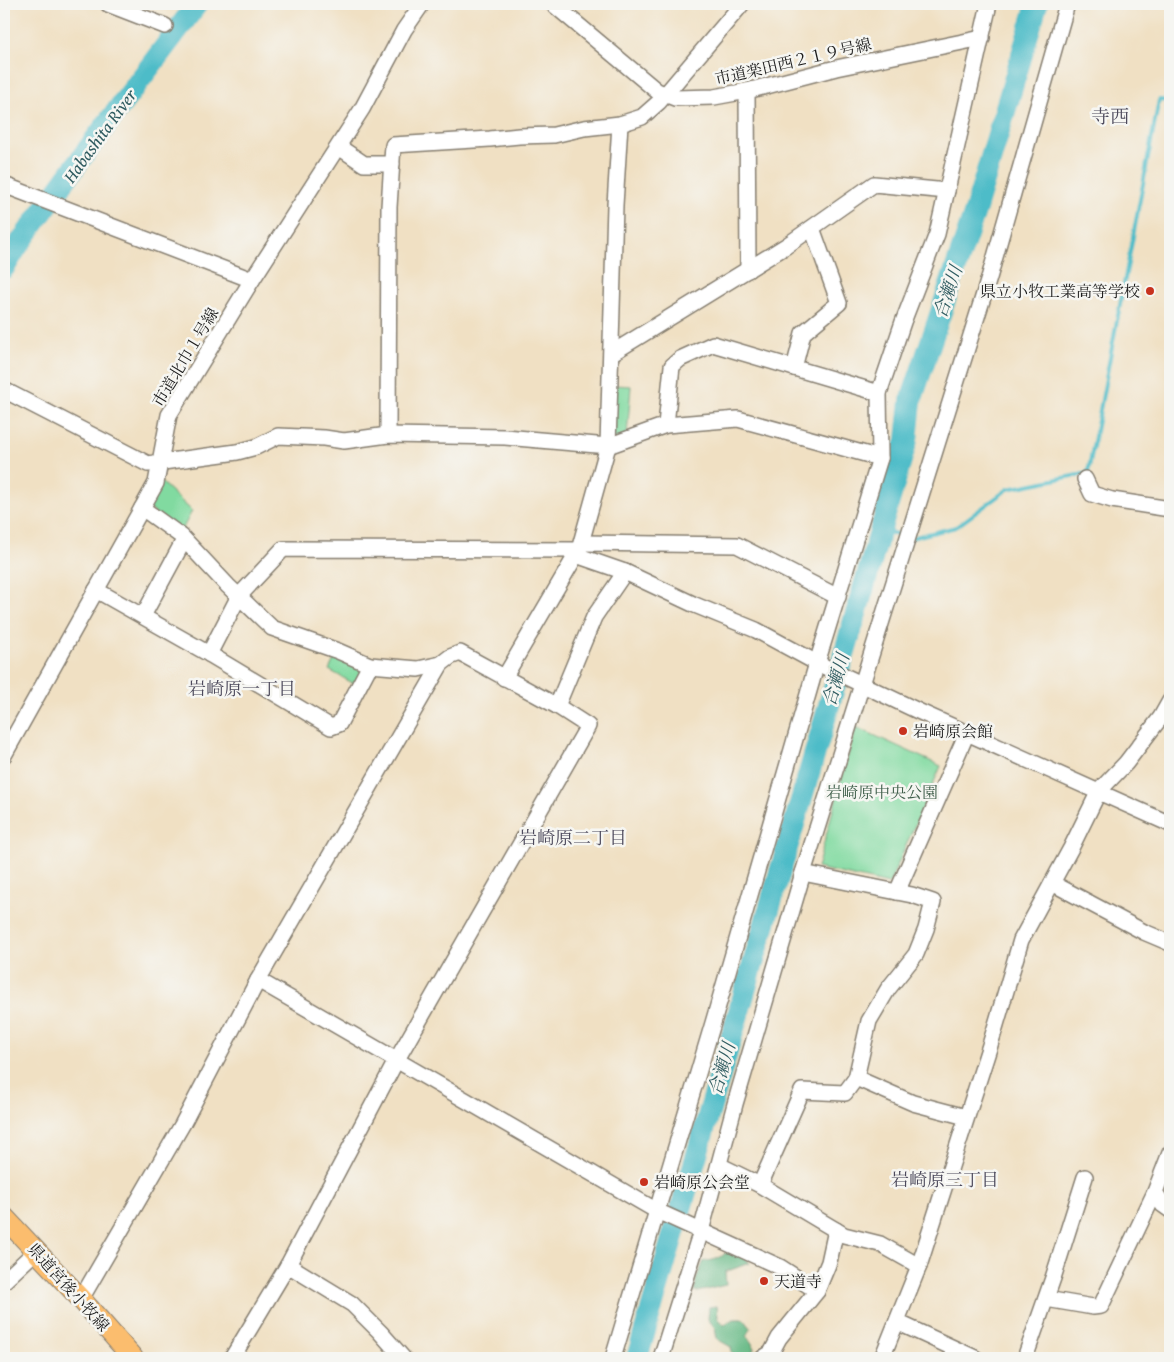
<svg xmlns="http://www.w3.org/2000/svg" width="1174" height="1362" font-family="'Gentium Book Plus','Noto Serif JP',serif">
  <style>
    .green { fill: #81daa0; stroke: #4e7b5e }
    .forest { fill: #68ba86; stroke: #426b51 }
    .lines { fill: none; stroke-linecap: round; stroke-linejoin: round }
    .stream { stroke: #4ebcc8; stroke-width: 4 }
    .river { stroke: #4ebcc8; stroke-width: 22 }
    .minor-casing { stroke: #867e70; stroke-width: 18 }
    .major-casing { stroke: #867e70; stroke-width: 22 }
    .minor { stroke: #fff; stroke-width: 15 }
    .major { stroke: #fbbd6e; stroke-width: 20 }
    .poi-dot { fill: #c8321e; stroke: #f6f6f2; stroke-width: 2 }
    .labels { text-anchor: middle; stroke-width: 5; stroke-linejoin: round; paint-order: stroke }
    .street-label { font-size: 16px; fill: #1c1c1c; stroke: #f6f6f2 }
    .poi-label { font-size: 16px; fill: #1c1c1c; stroke: #f6f6f2; text-anchor: start }
    .park-label { font-size: 16px; fill: #3f5e4a; stroke: #f6f6f2 }
    .water-label { font-size: 18px; font-style: italic; fill: #305c61; stroke: #f6f6f2 }
    .neighbourhood-label { font-size: 18px; fill: #4d4a5c; stroke: #f6f6f2 }
    .quarter-label { font-size: 19px; fill: #4d4a5c; stroke: #f6f6f2 }
  </style>
  <rect width="100%" height="100%" fill="#f6f6f2"/>
  <filter id="ink" filterUnits="userSpaceOnUse"><feTurbulence type="fractalNoise" baseFrequency=".02" numOctaves="2"/><feDisplacementMap in="SourceGraphic" scale="10" xChannelSelector="R" yChannelSelector="G"/><feConvolveMatrix kernelMatrix="1 2 1 2 8 2 1 2 1" color-interpolation-filters="sRGB"/></filter>
  <filter id="wash" filterUnits="userSpaceOnUse"><feTurbulence type="fractalNoise" baseFrequency=".0096" numOctaves="4" result="noise"/><feDisplacementMap in="SourceGraphic" scale="20" xChannelSelector="R" yChannelSelector="G"/><feGaussianBlur stdDeviation="1.12" result="paint"/><feColorMatrix in="noise" values="0 0 0 0 0 0 0 0 0 0 0 0 0 0 0 0 0 1.4 0 .05"/><feComposite in="paint" operator="in"/></filter>
  <g filter="url(#wash)">
    <rect width="100%" height="100%" fill="#f0e0c3"/>
    <!-- green -->
    <g class="green">
      <polygon points="613,385 631,386 627,435 610,440"/>
      <polygon points="161,482 192,511 181,532 147,507"/>
      <polygon points="337,653 365,666 358,686 329,670"/>
      <polygon points="856,727 941,766 889,884 817,868"/>
    </g>
    <!-- forest -->
    <g class="forest">
      <path d="M 730,1249 L 746,1258 L 749,1263 L 725,1272 L 726,1285 C 715,1287 705,1292 695,1291 L 696,1279 L 704,1261 C 716,1261 722,1257 730,1249 Z"/>
      <polygon points="717,1306 718,1318 724,1325 733,1319 744,1319 751,1328 747,1336 755,1348 748,1358 737,1358 733,1356 731,1347 717,1339 715,1328 708,1319 709,1307"/>
    </g>
    <g class="lines">
      <!-- stream -->
      <g class="stream">
        <polyline points="881,530 904,536"/>
        <polyline points="911,538 956,527 1008,489 1088,473 1159,100 1170,101"/>
      </g>
      <!-- river -->
      <g class="river">
        <polyline points="4,268 17,247 85,153 197,4"/>
        <polyline points="637,1358 907,440 911,401 976,208 1037,4"/>
      </g>
    </g>
  </g>
  <g filter="url(#ink)">
    <g class="lines">
      <!-- minor casing -->
      <g class="minor-casing">
        <g id="minor">
          <polyline points="108,4 165,26"/>
          <polyline points="553,4 657,91 675,98 714,97 747,91 836,68 982,38"/>
          <polyline points="747,91 748,270"/>
          <polyline points="339,147 364,164 392,164"/>
          <polyline points="4,185 252,280"/>
          <polyline points="612,353 786,246 874,184 947,191"/>
          <polyline points="794,368 803,333 839,303 812,228"/>
          <polyline points="4,390 148,464 237,452 256,447 278,436 324,438 344,441 388,435 505,437 608,446 666,425 738,419 880,458"/>
          <polyline points="666,425 672,366 680,359 713,344 879,393"/>
          <polyline points="388,435 389,207 393,145 490,139 519,136 554,135 584,128 620,124 642,117 659,102 742,4"/>
          <polyline points="1085,479 1092,494 1112,500 1170,509"/>
          <polyline points="142,508 181,536 228,586 272,628 338,651 370,665 418,669 441,664"/>
          <polyline points="582,543 737,545 838,597"/>
          <polyline points="576,555 625,572"/>
          <polyline points="96,590 209,654 331,727 339,724 370,665"/>
          <polyline points="143,616 184,540"/>
          <polyline points="209,654 239,596 283,549 579,550"/>
          <polyline points="504,678 579,550 608,446 615,205 620,124"/>
          <polyline points="557,706 594,617 625,572 695,605 756,630 817,663 918,711 1170,824"/>
          <polyline points="4,755 156,483 169,415 252,280 362,109 404,30 422,4"/>
          <polyline points="1052,883 1144,932 1170,943"/>
          <polyline points="897,892 967,733"/>
          <polyline points="258,980 657,1211 780,1267 817,1291"/>
          <polyline points="856,1078 913,1103 966,1117"/>
          <polyline points="1170,1153 1155,1192 1163,1205 1170,1210"/>
          <polyline points="719,1165 760,1185 844,1235 880,1244 919,1266"/>
          <polyline points="760,1185 802,1091 845,1093 856,1078 869,1021 888,989 916,954 926,929 933,902 912,895 803,873"/>
          <polyline points="288,1265 352,1304 380,1332 403,1358"/>
          <polyline points="4,1281 36,1251"/>
          <polyline points="81,1299 182,1125 258,980 441,664 450,657 460,653 557,706 588,726 396,1061 288,1265 232,1358"/>
          <polyline points="1046,1299 1093,1307 1101,1306 1155,1192"/>
          <polyline points="897,1322 975,1358"/>
          <polyline points="613,1358 713,1023 817,663 880,458 879,393 903,322 937,234 989,4"/>
          <polyline points="661,1358 701,1231 735,1104 803,873 989,278 1067,4"/>
          <polyline points="763,1358 771,1353 779,1338 817,1291 829,1262 836,1230"/>
          <polyline points="882,1358 919,1266 990,1045 1021,940 1071,848 1099,791 1126,763 1161,717 1170,701"/>
          <polyline points="1025,1358 1053,1278 1085,1177"/>
        </g>
      </g>
      <!-- major casing -->
      <g class="major-casing">
        <polyline id="major" points="4,1217 81,1299 133,1358"/>
      </g>
      <!-- minor -->
      <use href="#minor" class="minor"/>
      <!-- major -->
      <use href="#major" class="major"/>
    </g>
  </g>
  <!-- markers -->
  <g class="poi-dot">
    <circle cx="1150" cy="291" r="5"/>
    <circle cx="903" cy="731" r="5"/>
    <circle cx="644" cy="1182" r="5"/>
    <circle cx="764" cy="1281" r="5"/>
  </g>
  <g class="labels">
    <!-- street labels -->
    <g class="street-label">
      <text transform="translate(793 61) rotate(-13)" y="6">市道楽田西２１９号線</text>
      <text transform="translate(185 357) rotate(-59)" y="6">市道北巾１号線</text>
      <text transform="translate(69 1287) rotate(48)" y="6">県道宮後小牧線</text>
    </g>
    <!-- poi labels -->
    <g class="poi-label">
      <text x="1140" y="297" text-anchor="end">県立小牧工業高等学校</text>
      <text x="913" y="737">岩崎原会館</text>
      <text x="654" y="1188">岩崎原公会堂</text>
      <text x="774" y="1287">天道寺</text>
    </g>
    <!-- park labels -->
    <g class="park-label">
      <text x="882" y="798">岩崎原中央公園</text>
    </g>
    <!-- water labels -->
    <g class="water-label">
      <text transform="translate(100 136) rotate(-54)" y="6">Habashita River</text>
      <text transform="translate(948 292) rotate(-71)" y="6">合瀬川</text>
      <text transform="translate(836 680) rotate(-74)" y="6">合瀬川</text>
      <text transform="translate(722 1069) rotate(-74)" y="6">合瀬川</text>
    </g>
    <!-- neighbourhood labels -->
    <g class="neighbourhood-label">
      <text x="242" y="695">岩崎原一丁目</text>
      <text x="573" y="844">岩崎原二丁目</text>
      <text x="945" y="1186">岩崎原三丁目</text>
    </g>
    <!-- quarter labels -->
    <g class="quarter-label">
      <text x="1110" y="123">寺西</text>
    </g>
  </g>
  <!-- margin -->
  <rect width="1174" height="1362" fill="none" stroke="#f6f6f2" stroke-width="20"/>
</svg>
